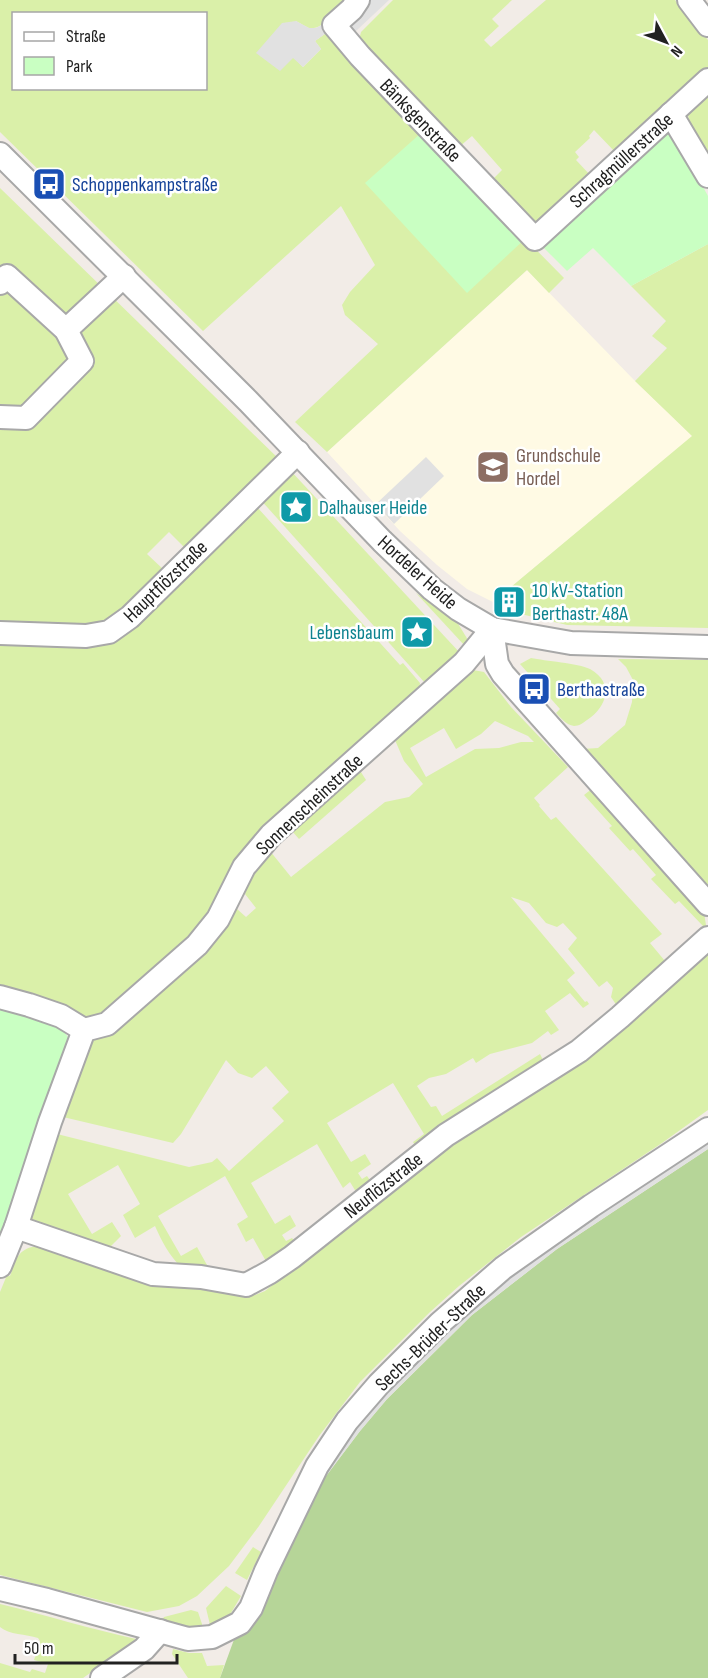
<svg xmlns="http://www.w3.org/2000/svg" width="708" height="1678" font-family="'Sofia Sans Condensed',sans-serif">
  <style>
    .education { fill: #fffae4 }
    .grass { fill: #daf0a9; fill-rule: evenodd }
    .forest { fill: #b6d598 }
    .park { fill: #c9ffc2 }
    .parking { fill: #e1e1e1 }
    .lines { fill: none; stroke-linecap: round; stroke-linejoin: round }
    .street-casing { stroke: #a8a8a8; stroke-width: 26 }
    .street { stroke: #fff; stroke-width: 22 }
    .labels { text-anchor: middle; stroke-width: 5; stroke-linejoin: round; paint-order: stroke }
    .street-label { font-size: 20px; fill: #212121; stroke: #fff }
    .transit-label { font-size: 20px; fill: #164399; stroke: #fff; text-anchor: start }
    .education-label { font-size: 20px; fill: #785e54; stroke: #fff; text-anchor: start }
    .culture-label { font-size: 20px; fill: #0d838f; stroke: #fff; text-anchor: start }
  </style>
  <rect width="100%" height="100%" fill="#f2ece7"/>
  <!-- education -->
  <polygon class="education" points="527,270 635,381 693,436 493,602 467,589 437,565 400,531 327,452"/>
  <!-- grass -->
  <g class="grass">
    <path d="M 0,0 L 347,0 C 339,9 322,31 309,28 C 304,26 300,23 296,21 L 293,57 L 303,67 L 321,49 L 315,41 L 329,31 L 421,133 L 564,278 L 549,293 L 527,270 L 327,452 L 295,422 L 378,344 L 345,315 L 342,305 L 350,292 L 375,265 L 341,206 L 203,331 L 0,132 ZM 14,14 L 206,14 L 206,88 L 14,88 Z"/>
    <polygon points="393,0 512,0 492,19 499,26 484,40 491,47 546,0 675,0 708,40 708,68 616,153 594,130 589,136 590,138 575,152 579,157 576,160 591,176 536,224 528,222 489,183 502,170 472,136 459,147 359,40 361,32"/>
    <polygon points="708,94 708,158 690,127 688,115"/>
    <polygon points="0,188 281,461 187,550 169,532 147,554 164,570 120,614 96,627 0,624"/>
    <polygon points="708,244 708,628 567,625 525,615 493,602 692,436 635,381 667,348 652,336 666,321 631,286"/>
    <polygon points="290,470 460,653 426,684 259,498"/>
    <polygon points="257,507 400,665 403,663 420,683 419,691 258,836 209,919 110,1010 96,1016 86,1018 0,992 0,643 99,645 105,644"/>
    <polygon points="416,593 457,622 468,640 465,646"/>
    <path d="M 531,658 C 545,661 578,663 590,669 C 615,683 607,707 587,720 C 583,723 579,726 574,726 C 566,725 561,718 556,713 L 560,709 L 520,664 Z"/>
    <polygon points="618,659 708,660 708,888 582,749 598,748 625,725 632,702 633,680 626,667"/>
    <path d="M 473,670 L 484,672 L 511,707 L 568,767 L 534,798 L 540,805 L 539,806 L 551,820 L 556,817 L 662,934 L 650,943 L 665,961 L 672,956 L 672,957 L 617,1006 L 611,997 L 613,988 L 607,981 L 599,987 L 568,949 L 577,938 L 563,923 L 557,927 L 546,923 L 529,903 L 511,897 L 575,973 L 567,980 L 585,1002 L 587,1001 L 589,1004 L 583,1008 L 570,993 L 545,1011 L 559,1030 L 551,1035 L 548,1031 L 532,1043 L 490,1054 L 476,1063 L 473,1058 L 446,1074 L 429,1078 L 417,1086 L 431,1107 L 436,1106 L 442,1116 L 540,1054 L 545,1064 L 416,1147 L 413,1142 L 424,1134 L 393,1083 L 327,1123 L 351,1162 L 365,1154 L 371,1164 L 358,1173 L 362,1179 L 367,1176 L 372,1183 L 358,1195 L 350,1182 L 343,1188 L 317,1144 L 251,1183 L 275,1224 L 290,1215 L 296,1226 L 282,1235 L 286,1241 L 292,1238 L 296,1243 L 267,1263 L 253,1238 L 246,1242 L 237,1224 L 248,1217 L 225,1176 L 158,1216 L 181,1256 L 197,1247 L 207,1265 L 181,1267 C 169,1255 162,1242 155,1226 L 135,1238 L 123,1215 L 140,1204 L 118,1165 L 68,1194 L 92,1234 L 112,1222 L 121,1236 L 108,1249 L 37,1225 L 31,1218 L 32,1211 L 57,1134 L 189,1167 L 212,1162 L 217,1158 L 229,1171 L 284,1121 L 272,1108 L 289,1092 L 266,1066 L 252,1078 L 238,1073 L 226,1060 L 181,1134 L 173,1143 L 63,1117 L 90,1039 L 203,954 L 237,909 L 246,917 L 256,908 L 245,894 L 251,876 L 270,851 L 291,877 L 385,802 L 409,797 L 423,784 L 404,761 L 395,740 ZM 495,721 L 528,736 L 534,742 L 521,742 L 499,748 L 475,749 L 426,777 L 410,748 L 444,728 L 456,749 L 481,734 Z"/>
    <polygon points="359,769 366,780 299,839 292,831"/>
    <polygon points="593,788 704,913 706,925 703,929 679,952 677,950 703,926 679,901 675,904 651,879 656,875 633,849 630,851 609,828 612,826 584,795"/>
    <path d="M 708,949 L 708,1110 L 662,1143 L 521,1237 L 459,1286 L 430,1312 L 360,1382 L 319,1436 L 259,1526 L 229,1566 L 197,1596 L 179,1606 L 147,1612 L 0,1575 L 0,1292 L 7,1275 L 10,1276 C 16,1259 18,1248 38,1246 L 182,1285 L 240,1294 L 255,1295 L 265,1291 L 371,1205 Z"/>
    <polygon points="253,1547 261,1552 247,1580 235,1573"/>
    <polygon points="226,1586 241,1596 228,1618 211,1629 206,1608"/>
    <path d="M 0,1604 C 46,1615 90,1629 136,1639 L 128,1649 L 113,1657 L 83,1678 L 0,1678 L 0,1663 L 30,1672 L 32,1669 L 45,1673 L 48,1664 L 34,1660 L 40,1641 L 38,1638 C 26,1634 9,1635 0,1627 Z"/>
    <polygon points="191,1610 198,1612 202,1624 202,1629 161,1622 164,1617"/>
    <polygon points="173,1649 189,1653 202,1653 207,1666 224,1665 220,1678 188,1678 172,1654"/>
  </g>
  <!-- forest -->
  <polygon class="forest" points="708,1149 708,1678 220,1678 240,1623 286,1546 317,1488 360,1431 387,1399 472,1315 557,1249"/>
  <!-- park -->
  <g class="park">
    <polygon points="670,127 708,196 708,244 631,286 593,248 567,271 542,246"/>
    <polygon points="421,133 526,238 467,293 365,183"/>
    <polygon points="0,1005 58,1024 68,1037 0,1242"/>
  </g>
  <!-- parking -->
  <g class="parking">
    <polygon points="347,0 389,0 341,45 329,31 315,41 321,49 303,67 293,58 280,71 256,53 282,23 296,21 309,28 316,28 322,25"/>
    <polygon points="426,457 444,476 394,524 376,504"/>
    <polygon points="708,1133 708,1149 557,1249 472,1315 387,1399 360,1431 317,1488 317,1466 440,1323"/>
  </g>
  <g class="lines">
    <!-- street casing -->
    <g class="street-casing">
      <g id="street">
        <polyline points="358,0 352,9 334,25 360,56 535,239 708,80"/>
        <polyline points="689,0 708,25"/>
        <polyline points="671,114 708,176"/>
        <polyline points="0,154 248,401 382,541 432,589 458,609 492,629 571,643 708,647"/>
        <polyline points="0,283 7,276 66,330 82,361 26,418 0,417"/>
        <polyline points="66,330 124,276"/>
        <polyline points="492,629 497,664 503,674 708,904"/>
        <polyline points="0,633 86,636 109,632 130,617 298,452"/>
        <polyline points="0,997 29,1005 61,1016 84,1030"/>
        <polyline points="16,1227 153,1274 201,1277 246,1285 270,1272 292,1257 446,1135 579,1051 620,1017 708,938"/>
        <polyline points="0,1266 16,1227 50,1122 84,1030 107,1024 197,945 218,919 244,867 271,835 464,663 492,629"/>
        <polyline points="0,1589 47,1600 188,1639 212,1637 240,1623 251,1608 266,1571 317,1466 347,1421 379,1384 440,1323 503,1268 591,1206 708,1129"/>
        <polyline points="102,1678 144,1649 160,1631"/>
      </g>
    </g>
    <!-- street -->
    <use href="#street" class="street"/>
  </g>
  <!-- icons -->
  <defs>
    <g id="bus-square" transform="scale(1.725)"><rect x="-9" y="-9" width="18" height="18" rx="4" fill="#1a4fb4" stroke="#fff"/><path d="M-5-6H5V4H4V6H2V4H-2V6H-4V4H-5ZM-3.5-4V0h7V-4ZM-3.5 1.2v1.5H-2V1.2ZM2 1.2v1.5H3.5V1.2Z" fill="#fff"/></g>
    <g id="school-square" transform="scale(1.725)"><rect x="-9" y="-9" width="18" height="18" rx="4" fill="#8d6e63" stroke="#fff"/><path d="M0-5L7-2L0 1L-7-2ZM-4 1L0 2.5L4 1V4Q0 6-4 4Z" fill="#fff"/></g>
    <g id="sight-square" transform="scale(1.725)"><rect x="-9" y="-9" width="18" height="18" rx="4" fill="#0f9aa8" stroke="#fff"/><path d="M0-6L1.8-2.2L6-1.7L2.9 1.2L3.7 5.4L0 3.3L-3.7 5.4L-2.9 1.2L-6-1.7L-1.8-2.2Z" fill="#fff"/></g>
    <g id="building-square" transform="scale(1.725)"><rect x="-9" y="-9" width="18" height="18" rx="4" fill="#0f9aa8" stroke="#fff"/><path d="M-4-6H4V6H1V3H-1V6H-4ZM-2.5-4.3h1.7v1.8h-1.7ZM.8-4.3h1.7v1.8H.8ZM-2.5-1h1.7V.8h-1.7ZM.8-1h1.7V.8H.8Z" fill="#fff"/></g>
  </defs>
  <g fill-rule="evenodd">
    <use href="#bus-square" x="49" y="184"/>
    <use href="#school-square" x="493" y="467"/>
    <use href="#sight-square" x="296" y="507"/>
    <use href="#building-square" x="509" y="602"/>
    <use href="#sight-square" x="417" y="632"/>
    <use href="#bus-square" x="534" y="689"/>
  </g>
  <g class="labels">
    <!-- street labels -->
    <g class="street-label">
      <text transform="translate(421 120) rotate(46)" y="7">Bänksgenstraße</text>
      <text transform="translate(621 160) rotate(-42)" y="7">Schragmüllerstraße</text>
      <text transform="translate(418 572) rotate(42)" y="7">Hordeler Heide</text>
      <text transform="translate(165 581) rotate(-44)" y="7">Hauptflözstraße</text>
      <text transform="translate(309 804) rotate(-43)" y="7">Sonnenscheinstraße</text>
      <text transform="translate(383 1185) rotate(-38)" y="7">Neuflözstraße</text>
      <text transform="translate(430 1337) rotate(-44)" y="7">Sechs-Brüder-Straße</text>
    </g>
    <!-- transit labels -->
    <g class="transit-label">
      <text x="72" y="191">Schoppenkampstraße</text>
      <text x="557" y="696">Berthastraße</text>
    </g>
    <!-- education labels -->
    <g class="education-label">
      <text x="516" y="462">Grundschule<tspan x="516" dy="23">Hordel</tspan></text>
    </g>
    <!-- culture labels -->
    <g class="culture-label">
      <text x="319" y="514">Dalhauser Heide</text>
      <text x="532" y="597">10 kV-Station<tspan x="532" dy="23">Berthastr. 48A</tspan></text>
      <text x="394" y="639" text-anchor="end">Lebensbaum</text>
    </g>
  </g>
  <!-- legend -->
  <rect x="12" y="12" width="195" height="78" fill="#ffffff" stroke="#a6a6a6" stroke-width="1.5"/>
  <rect x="24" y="32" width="30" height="9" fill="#ffffff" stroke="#a6a6a6" stroke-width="1.5"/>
  <text x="66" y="42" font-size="18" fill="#212121">Straße</text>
  <rect x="24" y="57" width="30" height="18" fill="#c9ffc2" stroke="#a6a6a6" stroke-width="1.5"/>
  <text x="66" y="72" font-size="18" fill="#212121">Park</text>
  <!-- north arrow -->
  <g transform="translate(666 42) rotate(131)" stroke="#ffffff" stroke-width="4.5" paint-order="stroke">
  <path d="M0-4.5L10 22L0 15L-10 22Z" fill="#212121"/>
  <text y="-9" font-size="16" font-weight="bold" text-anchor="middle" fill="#212121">N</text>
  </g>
  <!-- scale -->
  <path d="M15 1654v9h162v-9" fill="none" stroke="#212121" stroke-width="3"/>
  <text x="24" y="1654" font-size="18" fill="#212121" stroke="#ffffff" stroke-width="4.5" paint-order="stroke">50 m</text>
</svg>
